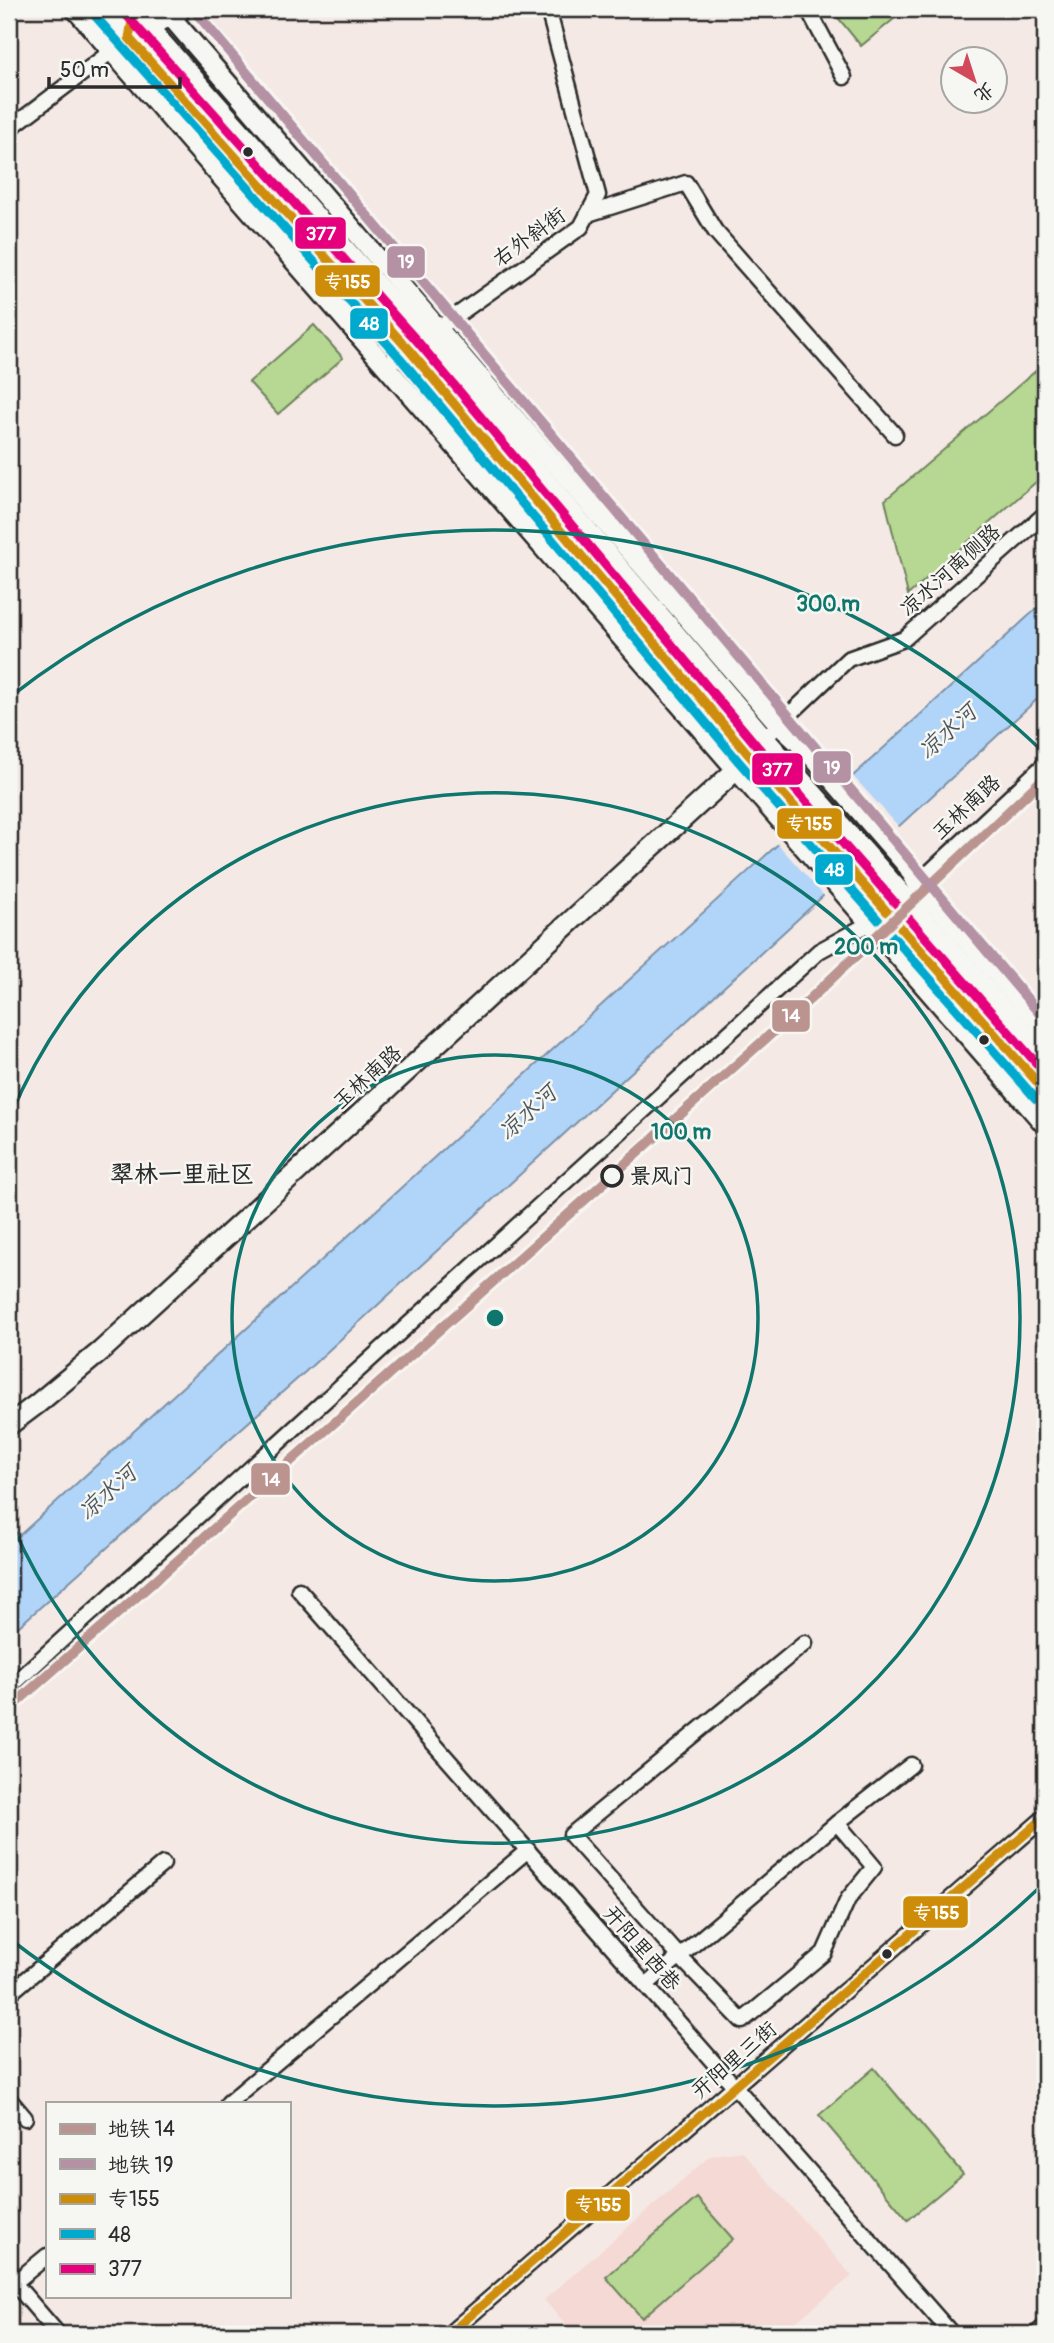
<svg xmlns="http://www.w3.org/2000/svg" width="1054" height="2343" font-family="Pangolin,'LXGW WenKai TC',sans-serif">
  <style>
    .built { fill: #f4d9d5 }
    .green { fill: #b6d892; stroke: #70825e; stroke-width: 2 }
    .water { fill: #b1d5f9; stroke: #7b91a7; stroke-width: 2 }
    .pier { fill: #f5e9e5 }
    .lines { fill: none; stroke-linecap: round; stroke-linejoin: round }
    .minor-casing { stroke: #2b2b2b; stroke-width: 19 }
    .tertiary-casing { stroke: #2b2b2b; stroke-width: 23 }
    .secondary-casing { stroke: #2b2b2b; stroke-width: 24 }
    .minor { stroke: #f6f6f2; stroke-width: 14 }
    .tertiary { stroke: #f6f6f2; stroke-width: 18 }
    .secondary { stroke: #f6f6f2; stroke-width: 19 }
    .bus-1-casing { stroke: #f6f6f2; stroke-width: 14 }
    .bus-2-casing { stroke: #f6f6f2; stroke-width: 14 }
    .bus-3-casing { stroke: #f6f6f2; stroke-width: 14 }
    .bus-1 { stroke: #ce8d09; stroke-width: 9 }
    .bus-2 { stroke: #00a9ce; stroke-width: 9 }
    .bus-3 { stroke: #e5007d; stroke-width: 9 }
    .metro-1-casing { stroke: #f6f6f2; stroke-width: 16 }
    .metro-2-casing { stroke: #f6f6f2; stroke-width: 16 }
    .metro-1 { stroke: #bb948f; stroke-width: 10 }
    .metro-2 { stroke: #b491a3; stroke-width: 10 }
    .ring { fill: none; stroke: #0f766e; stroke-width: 3.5 }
    .bus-dot { fill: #2b2b2b; stroke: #f6f6f2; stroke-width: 2.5 }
    .stop-dot { fill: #f6f6f2; stroke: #2b2b2b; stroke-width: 3.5 }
    .labels { text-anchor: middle; stroke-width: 5; stroke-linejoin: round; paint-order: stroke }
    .street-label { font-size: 21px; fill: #2b2b2b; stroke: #f6f6f2 }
    .stop-label { font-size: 21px; font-weight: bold; fill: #2b2b2b; stroke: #f6f6f2; text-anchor: start }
    .water-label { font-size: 23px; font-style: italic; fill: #4c565e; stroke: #f6f6f2 }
    .quarter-label { font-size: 24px; font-weight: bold; fill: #2b2b2b; stroke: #f6f6f2 }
    .centre { fill: #0f766e; stroke: #f6f6f2; stroke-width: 3.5 }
    .ring-label { font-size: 21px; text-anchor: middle; font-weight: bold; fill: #0f766e; stroke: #f6f6f2; stroke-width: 5; stroke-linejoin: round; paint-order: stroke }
    .line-badge { stroke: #f6f6f2; stroke-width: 2.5 }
    .badge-label { font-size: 19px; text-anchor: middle; font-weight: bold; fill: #fff }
  </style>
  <rect width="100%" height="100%" fill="#f5e9e5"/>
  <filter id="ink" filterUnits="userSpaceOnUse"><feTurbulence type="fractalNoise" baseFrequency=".0143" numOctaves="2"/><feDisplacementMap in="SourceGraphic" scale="14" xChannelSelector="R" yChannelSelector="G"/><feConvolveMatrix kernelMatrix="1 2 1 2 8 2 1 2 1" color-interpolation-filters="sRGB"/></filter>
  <g filter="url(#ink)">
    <!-- built -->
    <polygon class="built" points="742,2151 852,2276 793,2324 797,2329 792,2334 575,2334 544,2300 710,2156"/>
    <!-- green -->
    <g class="green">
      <polygon points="831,9 906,9 861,46"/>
      <polygon points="314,325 343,358 278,414 249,382"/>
      <polygon points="1045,363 1045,474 908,595 885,500"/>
      <polygon points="874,2068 963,2174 908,2220 819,2115"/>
      <polygon points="697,2198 733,2239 642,2318 606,2277"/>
    </g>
    <!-- water -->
    <polygon class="water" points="1045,601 1045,692 305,1372 9,1635 9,1545"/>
    <!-- pier -->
    <polygon class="pier" points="851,774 901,829 826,898 776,842"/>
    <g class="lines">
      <!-- minor casing -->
      <g class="minor-casing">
        <g id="minor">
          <polyline points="808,9 844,77"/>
          <polyline points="9,129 129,38"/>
          <polyline points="588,214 686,183 715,231 895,435"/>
          <polyline points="432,333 581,227 598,195 548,9"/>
          <polyline points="385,366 415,345"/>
          <polyline points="748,754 848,659 904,639 1045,514"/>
          <polyline points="917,884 1045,764"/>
          <polyline points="299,1590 952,2334"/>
          <polyline points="805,1643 571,1835 679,1956 742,2021 824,1953 848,1899 874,1867 837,1823 911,1765"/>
          <polyline points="9,1688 819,951 870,923"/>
          <polyline points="646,1985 837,1823"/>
          <polyline points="9,1994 163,1864"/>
          <polyline points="9,2099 25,2118"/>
          <polyline points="228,2103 528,1850"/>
          <polyline points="9,2277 58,2334"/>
          <polyline points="14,2283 47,2256"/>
          <polyline points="449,2334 1045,1817"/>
          <polyline points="1036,2334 1045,2326"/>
        </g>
      </g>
      <!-- tertiary casing -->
      <g class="tertiary-casing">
        <g id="tertiary">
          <polyline points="75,9 1045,1125"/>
          <polyline points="164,9 778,724 809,753 908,867 917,884 1045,1029"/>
        </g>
      </g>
      <!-- secondary casing -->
      <g class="secondary-casing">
        <g id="secondary">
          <polyline points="105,9 409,350 748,754 1045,1091"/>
          <polyline points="132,9 424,338 764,738 1045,1056"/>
          <path d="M 135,33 C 150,23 168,20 182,9"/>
          <polyline points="9,1425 37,1404 101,1351 736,770 748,754"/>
        </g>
      </g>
      <!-- minor -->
      <use href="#minor" class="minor"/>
      <!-- tertiary -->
      <use href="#tertiary" class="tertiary"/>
      <!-- secondary -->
      <use href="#secondary" class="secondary"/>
      <!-- bus-1 casing -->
      <g class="bus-1-casing">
        <g id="bus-1">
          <polyline points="134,9 129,38 409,350 748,754 1045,1091"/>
          <polyline points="449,2334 1045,1817"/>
        </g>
      </g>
      <!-- bus-2 casing -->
      <g class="bus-2-casing">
        <polyline id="bus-2" points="96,17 400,358 739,762 1036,1099"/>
      </g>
      <!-- bus-3 casing -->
      <g class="bus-3-casing">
        <polyline id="bus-3" points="121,9 418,342 757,746 1045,1073"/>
      </g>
      <!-- bus-1 -->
      <use href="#bus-1" class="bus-1"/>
      <!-- bus-2 -->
      <use href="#bus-2" class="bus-2"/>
      <!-- bus-3 -->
      <use href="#bus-3" class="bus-3"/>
      <!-- metro-1 casing -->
      <g class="metro-1-casing">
        <polyline id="metro-1" points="9,1709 384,1379 810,999 1045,777"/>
      </g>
      <!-- metro-2 casing -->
      <g class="metro-2-casing">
        <polyline id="metro-2" points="193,9 1045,1020"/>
      </g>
      <!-- metro-1 -->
      <use href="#metro-1" class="metro-1"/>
      <!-- metro-2 -->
      <use href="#metro-2" class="metro-2"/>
    </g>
  </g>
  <!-- distance rings -->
  <g class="ring">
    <circle cx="495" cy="1318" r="263"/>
    <path d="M10 1117A525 525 0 1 1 10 1519"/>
    <path d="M1042 1885A788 788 0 0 1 10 1939M10 697A788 788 0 0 1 1042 751"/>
  </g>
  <!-- markers -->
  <g class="bus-dot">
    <circle cx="248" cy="152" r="6"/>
    <circle cx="984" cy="1040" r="6"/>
    <circle cx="887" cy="1954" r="6"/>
  </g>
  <circle class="stop-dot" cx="612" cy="1176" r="10"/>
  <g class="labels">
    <!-- street labels -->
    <g class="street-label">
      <text transform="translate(529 237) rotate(-36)" y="7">右外斜街</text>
      <text transform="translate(950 570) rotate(-42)" y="7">凉水河南侧路</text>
      <text transform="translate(966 807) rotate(-43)" y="7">玉林南路</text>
      <text transform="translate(367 1077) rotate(-42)" y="7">玉林南路</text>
      <text transform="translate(642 1948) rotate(49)" y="7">开阳里西巷</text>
      <text transform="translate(734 2060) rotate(-41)" y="7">开阳里三街</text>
    </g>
    <!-- stop labels -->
    <g class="stop-label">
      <text x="630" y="1183">景风门</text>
    </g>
    <!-- water labels -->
    <g class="water-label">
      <text transform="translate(947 731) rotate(-42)" y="8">凉水河</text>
      <text transform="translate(527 1112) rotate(-42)" y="8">凉水河</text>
      <text transform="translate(107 1492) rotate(-42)" y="8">凉水河</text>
    </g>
    <!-- quarter labels -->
    <g class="quarter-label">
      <text x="182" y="1182">翠林一里社区</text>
    </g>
  </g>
  <circle cx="495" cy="1318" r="10" class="centre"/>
  <g class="ring-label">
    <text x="828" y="611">300 m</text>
    <text x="866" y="954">200 m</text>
    <text x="681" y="1139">100 m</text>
  </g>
  <g class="line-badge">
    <rect x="294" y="216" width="53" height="34" rx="7" fill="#e5007d"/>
    <rect x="386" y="245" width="40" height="34" rx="7" fill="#b491a3"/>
    <rect x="314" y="264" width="67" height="34" rx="7" fill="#ce8d09"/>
    <rect x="349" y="307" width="40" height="33" rx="7" fill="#00a9ce"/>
    <rect x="812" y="750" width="40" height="34" rx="7" fill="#b491a3"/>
    <rect x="751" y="752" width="53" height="34" rx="7" fill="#e5007d"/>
    <rect x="776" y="807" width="67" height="33" rx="7" fill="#ce8d09"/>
    <rect x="814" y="853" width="40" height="33" rx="7" fill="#00a9ce"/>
    <rect x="771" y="999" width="40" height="34" rx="7" fill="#bb948f"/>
    <rect x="250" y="1462" width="41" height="34" rx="7" fill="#bb948f"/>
    <rect x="902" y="1895" width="67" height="34" rx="7" fill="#ce8d09"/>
    <rect x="565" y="2188" width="66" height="34" rx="7" fill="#ce8d09"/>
  </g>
  <g class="badge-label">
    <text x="321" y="240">377</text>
    <text x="406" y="268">19</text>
    <text x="347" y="288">专155</text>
    <text x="369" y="330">48</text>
    <text x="832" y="774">19</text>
    <text x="777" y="776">377</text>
    <text x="809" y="830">专155</text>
    <text x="834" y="876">48</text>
    <text x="791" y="1022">14</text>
    <text x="271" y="1486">14</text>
    <text x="936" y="1919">专155</text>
    <text x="598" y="2211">专155</text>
  </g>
  <!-- margin -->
  <rect width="1054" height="2343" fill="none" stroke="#f6f6f2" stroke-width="35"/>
  <rect x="18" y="18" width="1019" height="2308" fill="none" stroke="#2b2b2b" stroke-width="2.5" filter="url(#ink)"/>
  <!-- legend -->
  <rect x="46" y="2102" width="245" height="196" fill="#f6f6f2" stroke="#a5a5a2" stroke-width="2"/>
  <rect x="60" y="2124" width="35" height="10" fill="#bb948f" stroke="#a5a5a2" stroke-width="2"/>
  <text x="108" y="2136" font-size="21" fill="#2b2b2b">地铁 14</text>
  <rect x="60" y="2159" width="35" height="10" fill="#b491a3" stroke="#a5a5a2" stroke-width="2"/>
  <text x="108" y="2172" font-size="21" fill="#2b2b2b">地铁 19</text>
  <rect x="60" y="2194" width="35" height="10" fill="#ce8d09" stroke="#a5a5a2" stroke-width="2"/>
  <text x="108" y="2206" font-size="21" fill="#2b2b2b">专155</text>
  <rect x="60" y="2229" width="35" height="10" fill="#00a9ce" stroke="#a5a5a2" stroke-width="2"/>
  <text x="108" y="2242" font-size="21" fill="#2b2b2b">48</text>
  <rect x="60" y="2264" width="35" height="10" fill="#e5007d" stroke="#a5a5a2" stroke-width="2"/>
  <text x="108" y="2276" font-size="21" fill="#2b2b2b">377</text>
  <!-- north arrow -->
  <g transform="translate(974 80) rotate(141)"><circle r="33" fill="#f6f6f2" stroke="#a5a5a2" stroke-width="2"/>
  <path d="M0-5L12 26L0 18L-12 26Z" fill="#d1495b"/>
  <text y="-10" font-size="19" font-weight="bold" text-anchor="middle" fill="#2b2b2b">北</text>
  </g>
  <!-- scale -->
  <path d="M49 77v10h131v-10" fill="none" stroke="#2b2b2b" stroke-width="3.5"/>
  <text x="60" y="77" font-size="21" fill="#2b2b2b" stroke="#f6f6f2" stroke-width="5" paint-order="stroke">50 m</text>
</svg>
